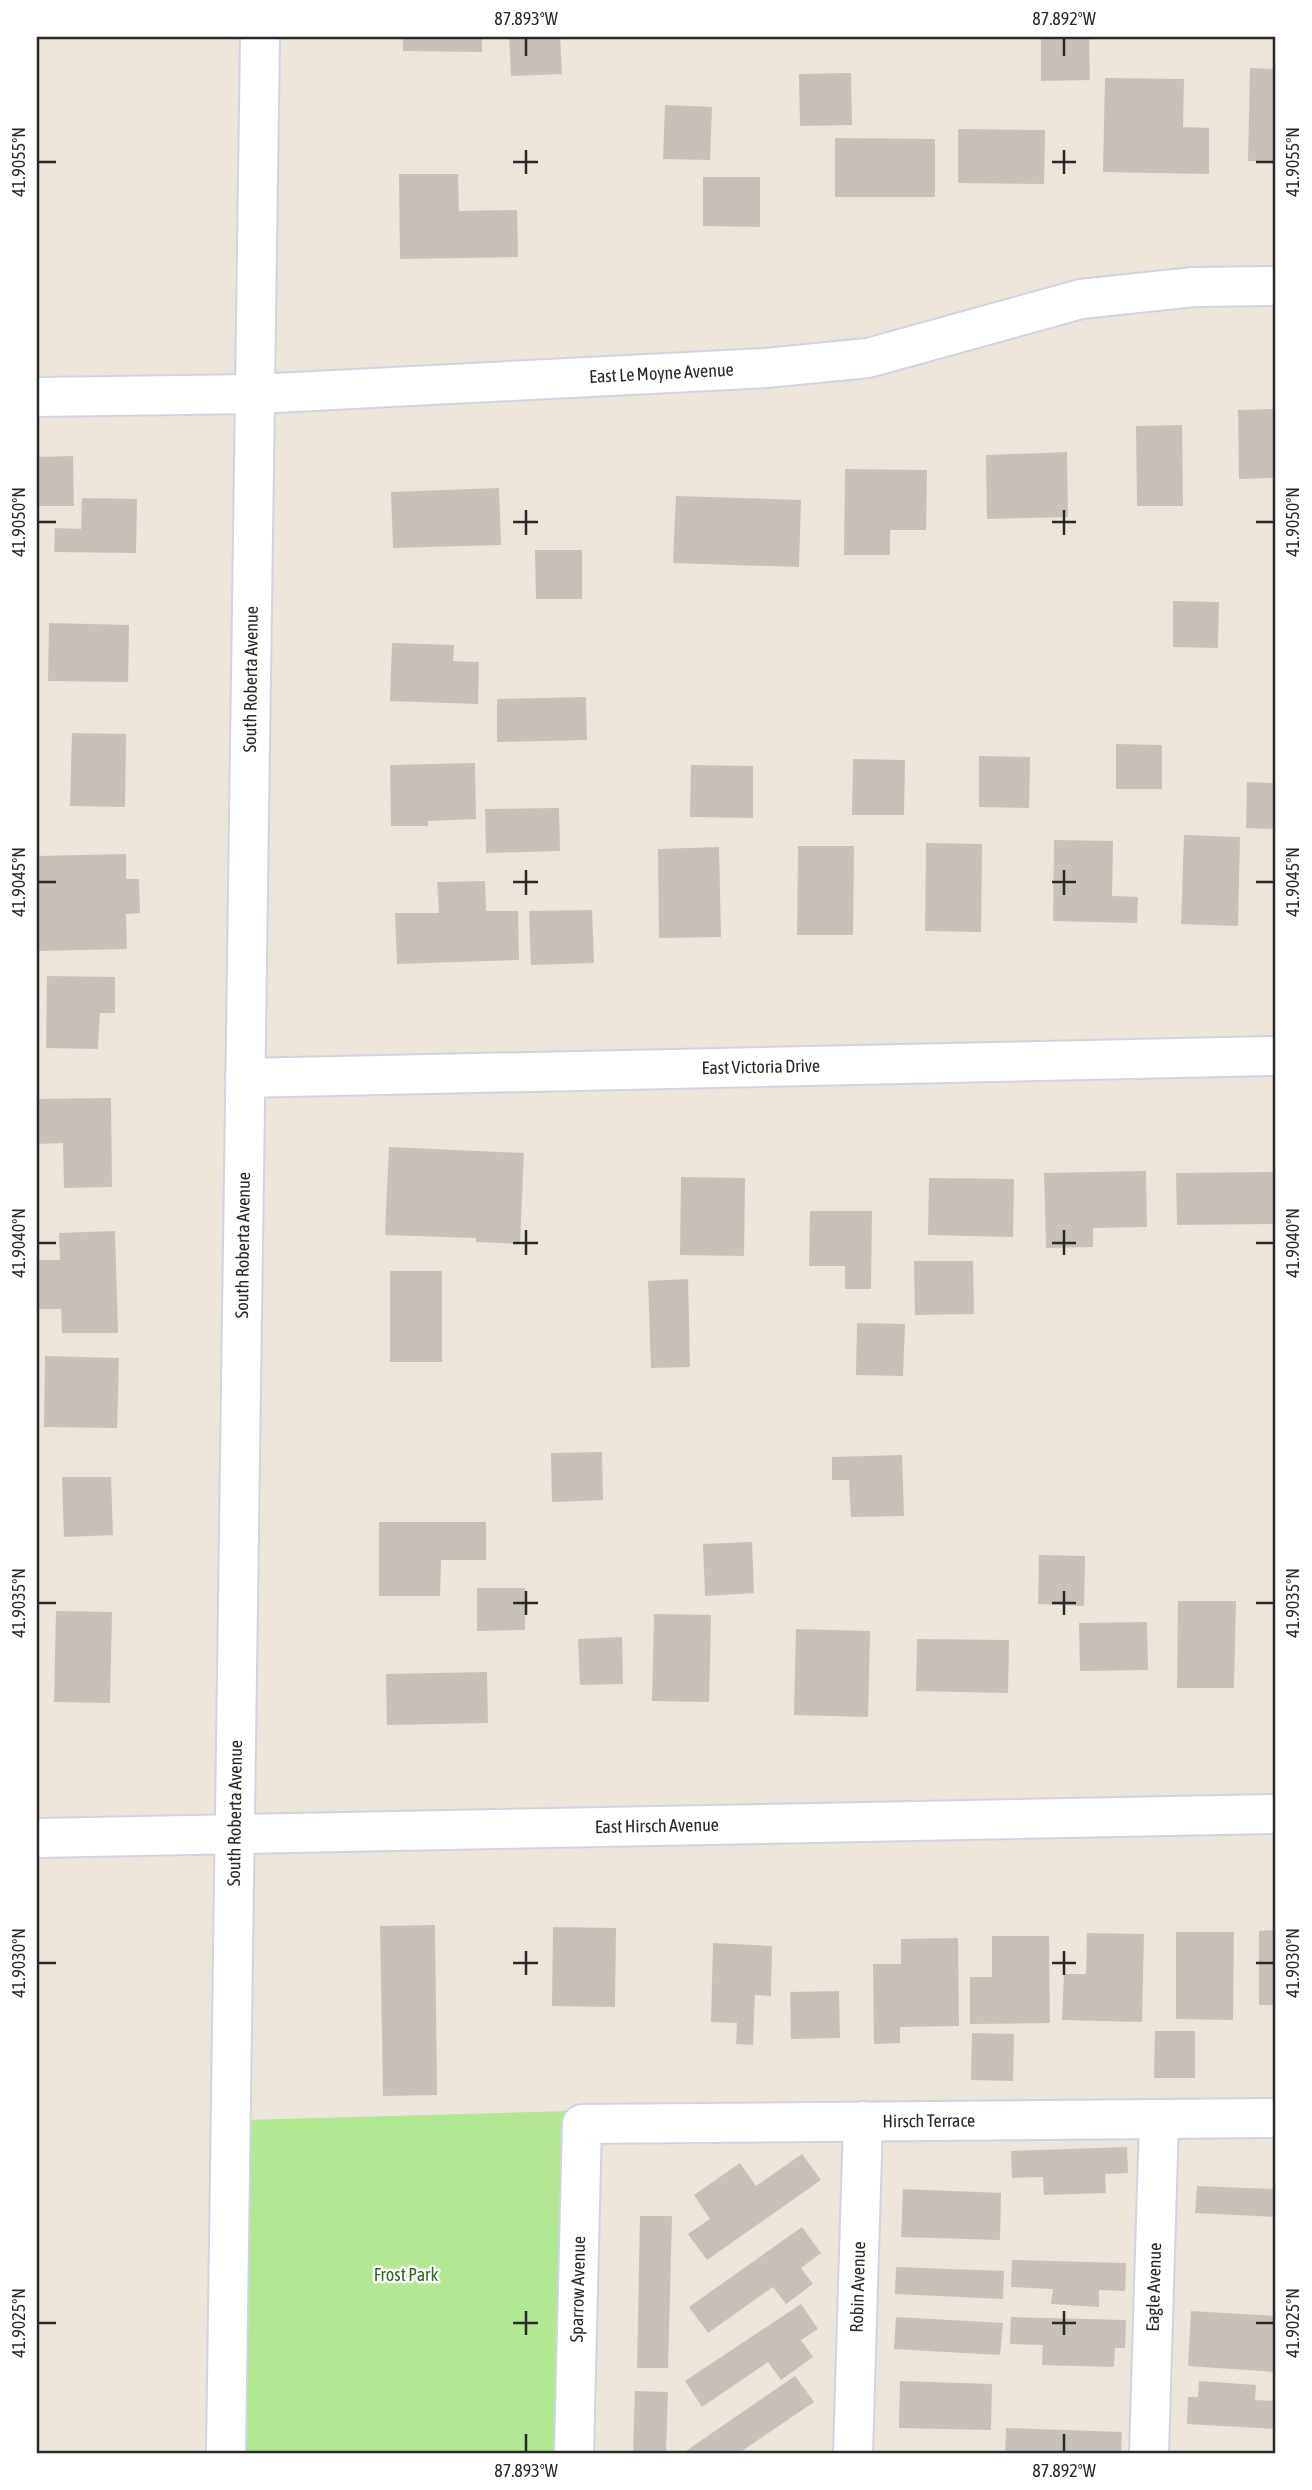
<svg xmlns="http://www.w3.org/2000/svg" width="1312" height="2490" font-family="'Asap Condensed',sans-serif">
  <style>
    .green { fill: #b2e892 }
    .building { fill: #c8c1ba }
    .lines { fill: none; stroke-linecap: round; stroke-linejoin: round }
    .street-casing { stroke: #cfd4e4; stroke-width: 42 }
    .street { stroke: #fff; stroke-width: 38 }
    .ticks { fill: none; stroke: #292929; stroke-width: 2.5 }
    .labels { text-anchor: middle; stroke-width: 5; stroke-linejoin: round; paint-order: stroke }
    .street-label { font-size: 18px; fill: #292929; stroke: #fff }
    .park-label { font-size: 18px; fill: #296b14; stroke: #fff }
    .neatline { fill: none; stroke: #292929; stroke-width: 2.5 }
    .ticks-label { font-size: 18px; text-anchor: middle; fill: #292929 }
  </style>
  <rect width="100%" height="100%" fill="#ede4da"/>
  <!-- green -->
  <polygon class="green" points="569,2111 562,2453 246,2453 247,2120"/>
  <!-- building -->
  <g class="building">
    <polygon points="403,37 482,37 482,52 403,51"/>
    <polygon points="509,37 560,37 562,74 511,76"/>
    <polygon points="1041,37 1089,37 1090,80 1041,81"/>
    <polygon points="1250,68 1275,69 1275,161 1248,161"/>
    <polygon points="851,73 852,125 800,126 799,74"/>
    <polygon points="1105,78 1184,79 1183,127 1209,128 1209,174 1103,172"/>
    <polygon points="665,105 712,107 710,160 663,159"/>
    <polygon points="958,129 1045,130 1044,184 958,183"/>
    <polygon points="835,138 935,139 935,197 835,197"/>
    <polygon points="399,174 458,174 459,211 517,210 518,257 400,259"/>
    <polygon points="703,177 760,177 760,227 703,226"/>
    <polygon points="1275,409 1275,478 1239,479 1238,410"/>
    <polygon points="1182,425 1183,506 1137,506 1136,426"/>
    <polygon points="1067,452 1068,517 987,519 986,455"/>
    <polygon points="73,456 74,506 37,506 37,457"/>
    <polygon points="845,469 927,470 926,530 890,530 890,555 844,555"/>
    <polygon points="499,488 501,545 393,548 391,492"/>
    <polygon points="676,496 801,500 799,567 673,563"/>
    <polygon points="82,498 137,499 136,553 54,552 55,528 81,529"/>
    <polygon points="535,550 582,550 582,599 536,599"/>
    <polygon points="1173,601 1219,602 1218,648 1173,647"/>
    <polygon points="49,623 129,625 128,682 48,681"/>
    <polygon points="392,643 454,645 453,661 479,662 478,704 390,701"/>
    <polygon points="586,697 587,740 497,742 497,699"/>
    <polygon points="72,733 126,734 125,807 70,806"/>
    <polygon points="1116,744 1162,745 1162,789 1116,789"/>
    <polygon points="979,756 1030,757 1029,808 979,807"/>
    <polygon points="853,759 905,760 904,815 852,815"/>
    <polygon points="475,763 476,819 428,821 428,826 391,826 390,765"/>
    <polygon points="691,765 753,766 753,818 690,817"/>
    <polygon points="1247,782 1275,783 1275,829 1246,828"/>
    <polygon points="559,808 560,851 486,853 485,809"/>
    <polygon points="1184,835 1240,837 1238,926 1181,924"/>
    <polygon points="1054,840 1113,841 1112,896 1138,897 1137,923 1053,921"/>
    <polygon points="926,843 982,844 981,932 925,931"/>
    <polygon points="798,846 854,846 853,935 797,935"/>
    <polygon points="719,847 721,937 659,938 658,849"/>
    <polygon points="126,854 126,879 139,879 140,913 126,914 127,949 37,951 37,856"/>
    <polygon points="485,881 486,911 518,911 519,960 397,964 395,913 439,913 437,882"/>
    <polygon points="592,910 594,963 531,965 529,911"/>
    <polygon points="47,976 115,977 115,1013 100,1013 98,1049 46,1048"/>
    <polygon points="111,1098 112,1187 64,1188 63,1143 37,1144 37,1099"/>
    <polygon points="389,1147 524,1153 520,1244 476,1242 476,1238 385,1235"/>
    <polygon points="1146,1171 1147,1227 1093,1228 1093,1247 1046,1248 1044,1173"/>
    <polygon points="1275,1172 1275,1224 1177,1225 1176,1173"/>
    <polygon points="681,1177 745,1178 744,1256 680,1255"/>
    <polygon points="929,1178 1014,1179 1013,1237 928,1235"/>
    <polygon points="810,1211 872,1211 871,1289 845,1289 845,1266 809,1266"/>
    <polygon points="115,1231 118,1333 62,1333 61,1309 39,1309 38,1260 60,1260 59,1233"/>
    <polygon points="914,1261 973,1261 974,1314 915,1315"/>
    <rect x="390" y="1271" width="52" height="91"/>
    <polygon points="688,1279 690,1367 651,1368 648,1281"/>
    <polygon points="857,1323 905,1324 903,1376 856,1375"/>
    <polygon points="45,1356 119,1358 117,1428 44,1427"/>
    <polygon points="602,1452 603,1500 552,1502 551,1453"/>
    <polygon points="902,1455 904,1516 851,1517 849,1480 832,1480 832,1457"/>
    <polygon points="62,1477 111,1477 113,1535 64,1537"/>
    <polygon points="379,1522 486,1522 486,1560 441,1560 440,1596 379,1596"/>
    <polygon points="752,1542 754,1593 705,1596 703,1544"/>
    <polygon points="1039,1555 1085,1556 1084,1606 1038,1604"/>
    <polygon points="477,1588 525,1588 525,1630 477,1631"/>
    <polygon points="1178,1601 1236,1601 1234,1688 1177,1688"/>
    <polygon points="56,1611 112,1612 110,1703 54,1702"/>
    <polygon points="654,1614 711,1615 709,1702 652,1701"/>
    <polygon points="1147,1622 1148,1670 1080,1671 1079,1623"/>
    <polygon points="796,1629 870,1631 868,1717 794,1715"/>
    <polygon points="622,1637 623,1684 580,1685 578,1639"/>
    <polygon points="917,1639 1009,1640 1008,1693 916,1691"/>
    <polygon points="487,1672 488,1723 387,1725 386,1674"/>
    <polygon points="435,1925 437,2095 383,2096 380,1926"/>
    <polygon points="553,1927 616,1928 615,2007 552,2006"/>
    <polygon points="1275,1930 1275,2005 1259,2005 1259,1931"/>
    <polygon points="1176,1932 1234,1932 1233,2020 1176,2019"/>
    <polygon points="1087,1933 1144,1934 1142,2022 1062,2020 1064,1974 1086,1974"/>
    <polygon points="992,1936 1049,1936 1050,2023 970,2024 970,1977 992,1977"/>
    <polygon points="958,1938 959,2026 900,2027 900,2043 874,2044 873,1964 901,1964 901,1939"/>
    <polygon points="713,1943 772,1946 771,1996 755,1995 753,2045 736,2044 737,2023 711,2022"/>
    <polygon points="839,1991 840,2038 791,2039 790,1992"/>
    <polygon points="1155,2031 1195,2031 1195,2078 1154,2078"/>
    <polygon points="972,2033 1014,2034 1013,2081 971,2080"/>
    <polygon points="1127,2147 1128,2173 1105,2174 1106,2193 1044,2195 1043,2177 1012,2178 1011,2151"/>
    <polygon points="802,2154 821,2180 707,2260 688,2234 710,2219 694,2195 740,2163 756,2186"/>
    <polygon points="1197,2186 1275,2189 1275,2217 1195,2213"/>
    <polygon points="903,2189 1001,2193 1000,2240 901,2237"/>
    <polygon points="640,2216 672,2216 668,2368 637,2368"/>
    <polygon points="802,2227 821,2253 801,2268 813,2284 786,2304 773,2287 708,2333 689,2307"/>
    <polygon points="1012,2260 1126,2263 1125,2291 1099,2290 1099,2307 1051,2304 1053,2289 1011,2287"/>
    <polygon points="896,2267 1004,2271 1003,2299 895,2294"/>
    <polygon points="801,2304 818,2329 801,2340 813,2357 781,2380 768,2362 702,2407 685,2381"/>
    <polygon points="1191,2311 1275,2316 1275,2372 1188,2366"/>
    <polygon points="896,2317 1003,2323 1000,2355 894,2349"/>
    <polygon points="1011,2317 1126,2320 1125,2348 1115,2348 1114,2367 1042,2365 1043,2345 1010,2344"/>
    <polygon points="795,2376 814,2402 739,2453 683,2453"/>
    <polygon points="900,2381 992,2384 991,2430 899,2428"/>
    <polygon points="1199,2381 1256,2385 1255,2400 1275,2401 1275,2429 1187,2424 1188,2397 1198,2397"/>
    <polygon points="635,2391 668,2392 666,2453 633,2453"/>
    <polygon points="1006,2428 1122,2432 1121,2453 1005,2453"/>
  </g>
  <g class="lines">
    <!-- street casing -->
    <g class="street-casing">
      <g id="street">
        <path id="s1" d="M 37,397 L 255,394 L 766,368 L 868,358 L 1081,299 L 1194,287 L 1275,286"/>
        <path id="s2" d="M 245,1078 L 1275,1056"/>
        <path id="s3" d="M 37,1838 L 1275,1814"/>
        <path id="s4" d="M 226,2453 L 260,37"/>
        <path id="s5" d="M 574,2453 L 582,2124 L 1275,2118"/>
        <path id="s6" d="M 853,2453 L 863,2121"/>
        <path id="s7" d="M 1149,2453 L 1159,2119"/>
      </g>
    </g>
    <!-- street -->
    <use href="#street" class="street"/>
  </g>
  <!-- ticks -->
  <path class="ticks" d="M 526,38 L 526,56M 1064,38 L 1064,56M 526,150 L 526,174M 1064,150 L 1064,174M 38,162 L 56,162M 513,162 L 538,162M 1052,162 L 1076,162M 1256,162 L 1274,162M 526,510 L 526,535M 1064,510 L 1064,535M 38,522 L 56,522M 513,522 L 538,522M 1052,522 L 1076,522M 1256,522 L 1274,522M 526,870 L 526,895M 1064,870 L 1064,895M 38,882 L 56,882M 513,882 L 538,882M 1052,882 L 1076,882M 1256,882 L 1274,882M 526,1230 L 526,1255M 1064,1230 L 1064,1255M 38,1243 L 56,1243M 513,1243 L 538,1243M 1052,1243 L 1076,1243M 1256,1243 L 1274,1243M 526,1591 L 526,1615M 1064,1591 L 1064,1615M 38,1603 L 56,1603M 513,1603 L 538,1603M 1052,1603 L 1076,1603M 1256,1603 L 1274,1603M 526,1951 L 526,1975M 1064,1951 L 1064,1975M 38,1963 L 56,1963M 513,1963 L 538,1963M 1052,1963 L 1076,1963M 1256,1963 L 1274,1963M 526,2311 L 526,2335M 1064,2311 L 1064,2335M 38,2323 L 56,2323M 513,2323 L 538,2323M 1052,2323 L 1076,2323M 1256,2323 L 1274,2323M 526,2434 L 526,2452M 1064,2434 L 1064,2452"/>
  <g class="labels">
    <!-- street labels -->
    <g class="street-label">
      <text dy="6" stroke="none"><textPath href="#s1" startOffset="625">East Le Moyne Avenue</textPath></text>
      <text dy="6" stroke="none"><textPath href="#s4" startOffset="1774">South Roberta Avenue</textPath></text>
      <text dy="6" stroke="none"><textPath href="#s2" startOffset="516">East Victoria Drive</textPath></text>
      <text dy="6" stroke="none"><textPath href="#s4" startOffset="1208">South Roberta Avenue</textPath></text>
      <text dy="6" stroke="none"><textPath href="#s4" startOffset="640">South Roberta Avenue</textPath></text>
      <text dy="6" stroke="none"><textPath href="#s3" startOffset="620">East Hirsch Avenue</textPath></text>
      <text dy="6" stroke="none"><textPath href="#s5" startOffset="676">Hirsch Terrace</textPath></text>
      <text dy="6" stroke="none"><textPath href="#s7" startOffset="166">Eagle Avenue</textPath></text>
      <text dy="6" stroke="none"><textPath href="#s6" startOffset="166">Robin Avenue</textPath></text>
      <text dy="6" stroke="none"><textPath href="#s5" startOffset="164">Sparrow Avenue</textPath></text>
    </g>
    <!-- park labels -->
    <g class="park-label">
      <text x="406" y="2281">Frost Park</text>
    </g>
  </g>
  <!-- border -->
  <rect width="1312" height="2490" fill="none" stroke="#ffffff" stroke-width="77"/>
  <rect x="38" y="38" width="1236" height="2414" class="neatline"/>
  <g class="ticks-label">
    <text x="526" y="25">87.893°W</text>
    <text x="1064" y="25">87.892°W</text>
    <text transform="translate(19 162) rotate(-90)" y="6">41.9055°N</text>
    <text transform="translate(1293 162) rotate(-90)" y="6">41.9055°N</text>
    <text transform="translate(19 522) rotate(-90)" y="6">41.9050°N</text>
    <text transform="translate(1293 522) rotate(-90)" y="6">41.9050°N</text>
    <text transform="translate(19 882) rotate(-90)" y="6">41.9045°N</text>
    <text transform="translate(1293 882) rotate(-90)" y="6">41.9045°N</text>
    <text transform="translate(19 1243) rotate(-90)" y="6">41.9040°N</text>
    <text transform="translate(1293 1243) rotate(-90)" y="6">41.9040°N</text>
    <text transform="translate(19 1603) rotate(-90)" y="6">41.9035°N</text>
    <text transform="translate(1293 1603) rotate(-90)" y="6">41.9035°N</text>
    <text transform="translate(19 1963) rotate(-90)" y="6">41.9030°N</text>
    <text transform="translate(1293 1963) rotate(-90)" y="6">41.9030°N</text>
    <text transform="translate(19 2323) rotate(-90)" y="6">41.9025°N</text>
    <text transform="translate(1293 2323) rotate(-90)" y="6">41.9025°N</text>
    <text x="526" y="2477">87.893°W</text>
    <text x="1064" y="2477">87.892°W</text>
  </g>
</svg>
